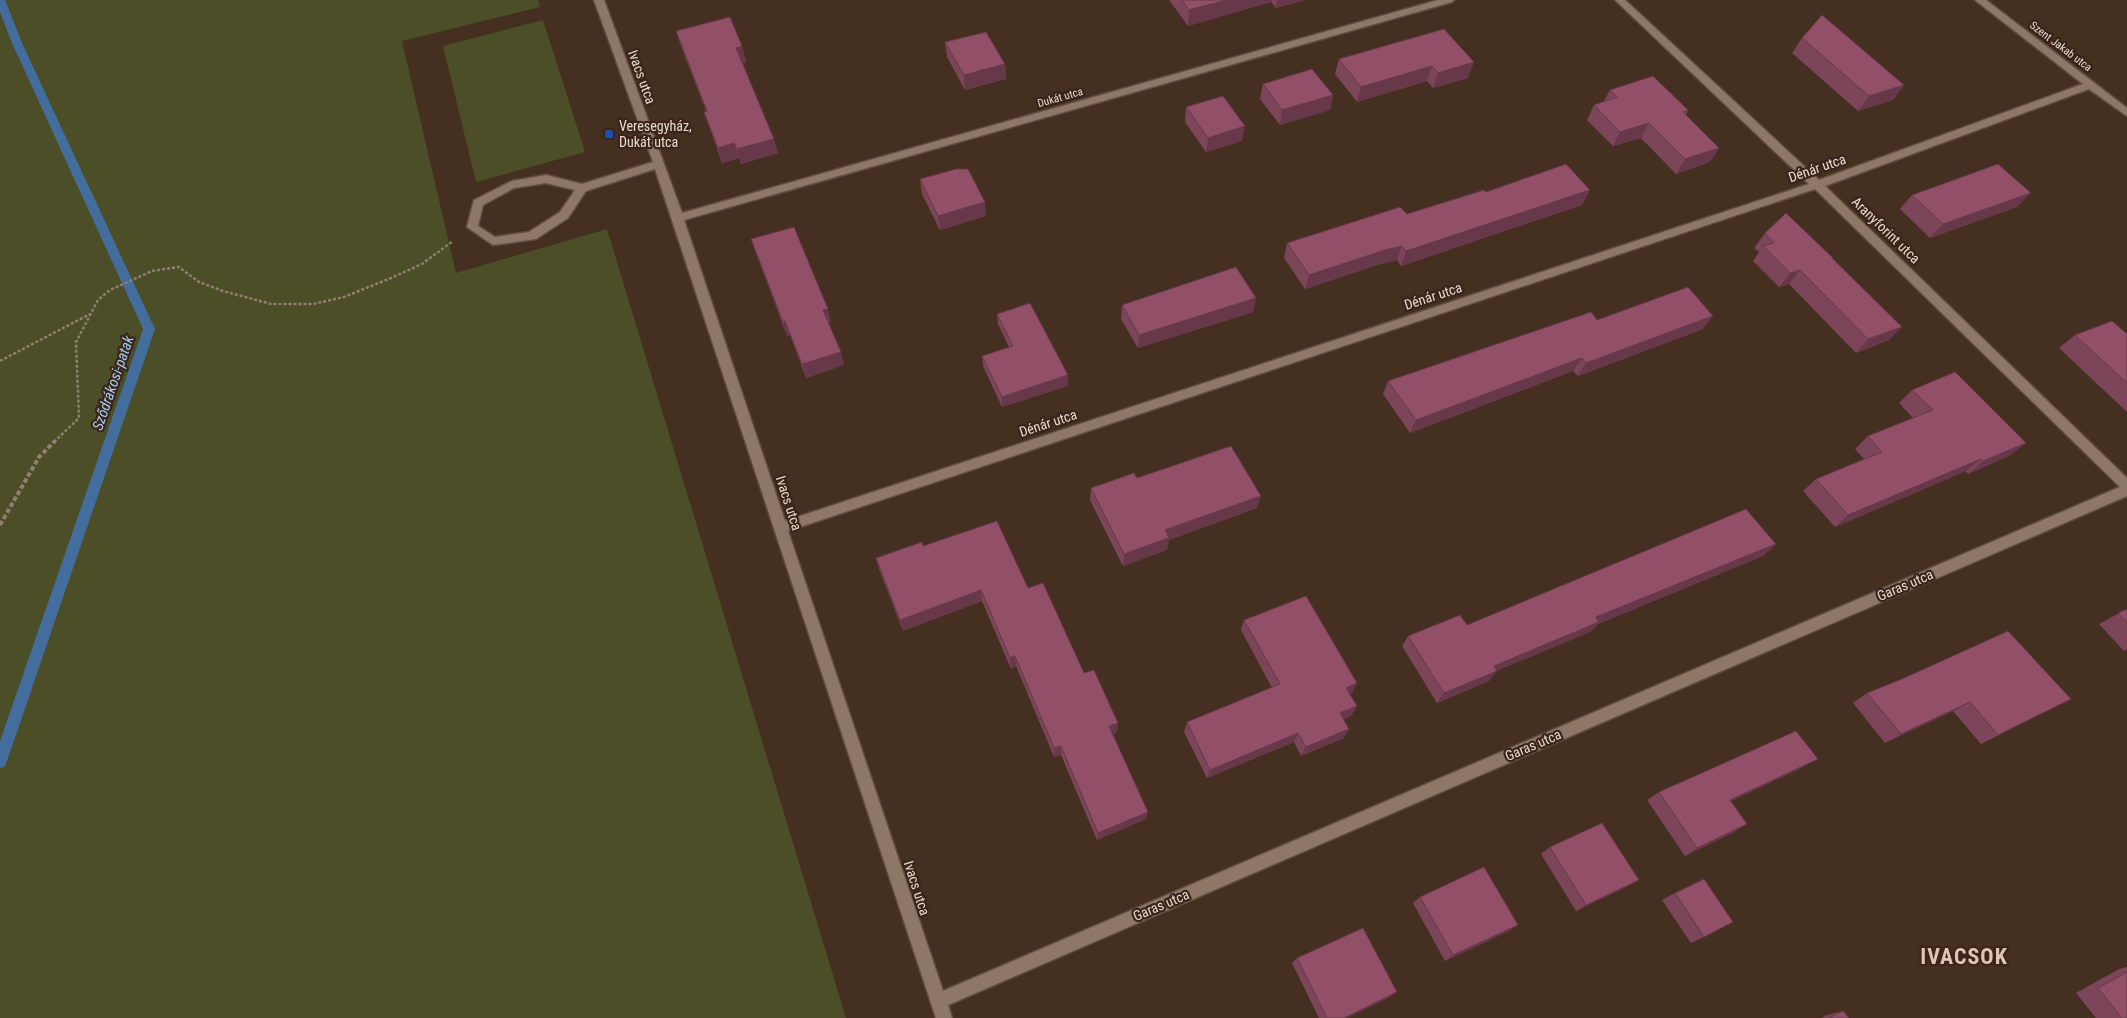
<svg xmlns="http://www.w3.org/2000/svg" width="2127" height="1018" font-family="'Roboto Condensed',sans-serif">
  <style>
    .green { fill: #4c4e28 }
    .lines { fill: none; stroke-linecap: round; stroke-linejoin: round }
    .stream { fill: #426d9d; fill-rule: evenodd }
    .minor-casing { stroke: #5f4e41; stroke-width: 3 }
    .path-far1 { stroke: #917f73; stroke-width: 2.5; stroke-dasharray: 3 2; stroke-linecap: butt }
    .path { stroke: #917f73; stroke-width: 4; stroke-dasharray: 4.5 2.5; stroke-linecap: butt }
    .minor { fill: #8f7767; fill-rule: evenodd }
    .wall { fill: #7d4559 }
    .shaded-wall { fill: #663849 }
    .building { fill: #915068; stroke: #663849 }
    .transit-dot { fill: #1a4fb4; stroke: #3a2518; stroke-width: 2 }
    .labels { text-anchor: middle; stroke-width: 4.5; stroke-linejoin: round; paint-order: stroke }
    .far-street-label { font-size: 11px; fill: #e8dad1; stroke: #3a2518 }
    .street-label { font-size: 14px; fill: #e8dad1; stroke: #3a2518 }
    .poi-label { font-size: 14px; fill: #e8dad1; stroke: #3a2518; text-anchor: start }
    .water-label { font-size: 15px; font-style: italic; fill: #a7cdf8; stroke: #3a2518 }
    .near-district-label { font-size: 22px; font-weight: bold; letter-spacing: 1px; fill: #e0c5b4; stroke: #3a2518 }
  </style>
  <rect width="100%" height="100%" fill="#442f21"/>
  <!-- green -->
  <g class="green">
    <polygon points="0,0 538,0 540,7 402,41 456,273 607,229 846,1018 0,1018"/>
    <polygon points="543,20 585,152 476,182 443,46"/>
  </g>
  <g class="lines">
    <!-- stream -->
    <polygon class="stream" points="0,0 5,0 22,43 155,329 7,761 5,766 0,768 0,741 143,329 12,43 0,12"/>
    <!-- minor casing -->
    <g class="minor-casing">
      <path id="minor" d="M 594,0 L 604,0 L 682,213 L 1438,0 L 1454,0 L 1452,2 L 684,220 L 785,521 L 1809,184 L 1615,0 L 1625,0 L 1819,180 L 2083,84 L 1975,0 L 1986,0 L 2127,108 L 2127,116 L 2089,89 L 1825,186 L 2127,478 L 2127,496 L 948,1005 L 952,1018 L 936,1018 L 655,169 L 586,191 L 568,218 L 536,239 L 493,245 L 467,227 L 474,200 L 512,181 L 546,175 L 582,184 L 653,162 ZM 546,183 L 575,190 L 560,212 L 529,232 L 495,237 L 478,226 L 483,205 L 514,188 ZM 1815,189 L 2120,487 L 943,991 L 788,531 Z"/>
    </g>
    <!-- path-far1 -->
    <g class="path-far1">
      <polyline points="0,361 90,314"/>
      <polyline points="54,442 79,418 76,342 98,300 110,290 152,271 179,267 199,282 223,291 271,304 313,304 344,297 391,278 422,264 453,241"/>
    </g>
    <!-- path -->
    <polyline class="path" points="0,525 39,457 55,441"/>
    <!-- minor -->
    <use href="#minor" class="minor"/>
  </g>
  <!-- wall -->
  <g class="wall">
    <polygon points="1169,0 1305,0 1276,8 1271,2 1188,26"/>
    <polygon points="1444,29 1468,78 1433,88 1427,81 1357,102 1335,74 1339,59"/>
    <polygon points="676,31 742,46 746,62 743,63 778,153 741,164 739,158 722,163 704,112 706,111 681,46"/>
    <polygon points="1802,38 1904,85 1893,100 1858,111 1792,53"/>
    <polygon points="945,42 1005,64 1006,79 965,90 947,57"/>
    <polygon points="1263,84 1333,95 1330,110 1280,125 1260,99"/>
    <polygon points="1610,90 1688,110 1686,115 1719,148 1710,162 1676,174 1641,138 1613,146 1587,120 1594,105 1604,101"/>
    <polygon points="1186,107 1242,141 1206,152 1185,122"/>
    <polygon points="920,179 986,216 940,230 922,194"/>
    <polygon points="1486,192 1582,205 1401,266 1397,260 1380,264 1305,289 1284,258 1287,243 1407,214"/>
    <polygon points="1912,195 2017,207 1930,238 1900,209"/>
    <polygon points="1765,233 1832,259 1889,340 1856,353 1789,284 1779,287 1753,261 1759,252 1754,248"/>
    <polygon points="751,239 831,322 829,323 844,365 806,378 790,335 787,336 756,253"/>
    <polygon points="1256,298 1253,312 1138,348 1121,319 1122,305"/>
    <polygon points="997,314 1068,386 1002,407 983,366 982,356 1009,347 998,324"/>
    <polygon points="1597,320 1703,329 1578,376 1573,371 1410,433 1383,394 1388,381"/>
    <polygon points="2127,334 2127,412 2059,348 2075,335"/>
    <polygon points="1912,390 2011,455 1968,474 1966,471 1835,527 1803,491 1816,479 1864,459 1855,449 1868,436 1913,418 1899,403"/>
    <polygon points="1137,478 1257,508 1169,540 1167,550 1123,566 1090,500 1091,488"/>
    <polygon points="1776,544 1763,556 1598,624 1590,632 1496,671 1489,681 1437,703 1402,646 1408,636 1467,625"/>
    <polygon points="923,546 1028,588 1084,673 1118,723 1117,732 1113,734 1146,819 1097,840 1061,755 1054,757 1016,666 1011,669 982,601 903,631 879,569 876,558"/>
    <polygon points="2127,609 2127,649 2124,651 2099,624"/>
    <polygon points="1244,620 1352,693 1349,694 1357,706 1351,716 1344,719 1344,738 1301,756 1294,742 1207,778 1184,732 1187,722 1272,688 1241,630"/>
    <polygon points="1867,693 2071,699 1981,744 1953,711 1885,743 1853,703"/>
    <polygon points="1803,767 1731,801 1734,832 1685,856 1647,800 1659,792"/>
    <polygon points="1550,847 1639,880 1628,886 1576,911 1541,854"/>
    <polygon points="1675,893 1704,937 1691,943 1662,900"/>
    <polygon points="1420,897 1518,925 1509,931 1445,961 1413,903"/>
    <polygon points="1297,958 1390,997 1346,1018 1319,1018 1292,963"/>
    <polygon points="2127,967 2127,1018 2096,1018 2076,993 2119,969"/>
    <polygon points="1843,1011 1849,1018 1821,1018 1827,1015"/>
  </g>
  <!-- shaded-wall -->
  <g class="shaded-wall">
    <polygon points="1227,0 1272,0 1271,2 1188,26 1189,10"/>
    <polygon points="1277,0 1305,0 1276,8"/>
    <polygon points="742,46 746,62 741,63 736,48"/>
    <polygon points="1474,62 1468,78 1433,88 1438,73"/>
    <polygon points="1005,64 1006,79 965,90 964,75"/>
    <polygon points="1432,66 1427,81 1357,102 1361,87"/>
    <polygon points="1904,85 1893,100 1858,111 1869,96"/>
    <polygon points="1333,95 1330,110 1280,125 1282,110"/>
    <polygon points="1649,123 1641,138 1613,146 1620,132"/>
    <polygon points="1245,126 1242,141 1206,152 1208,138"/>
    <polygon points="774,139 778,153 741,164 737,149"/>
    <polygon points="734,143 739,158 722,163 718,148"/>
    <polygon points="1719,148 1710,162 1676,174 1685,159"/>
    <polygon points="1590,190 1582,205 1401,266 1406,251"/>
    <polygon points="2031,193 2017,207 1930,238 1943,224"/>
    <polygon points="985,202 986,216 940,230 938,216"/>
    <polygon points="1402,246 1397,260 1380,264 1305,289 1309,275 1385,250"/>
    <polygon points="1800,270 1789,284 1779,287 1790,273"/>
    <polygon points="1256,298 1253,312 1138,348 1139,335"/>
    <polygon points="828,309 831,322 827,324 823,310"/>
    <polygon points="1713,316 1703,329 1578,376 1586,363"/>
    <polygon points="785,321 790,335 787,336 783,322"/>
    <polygon points="1902,327 1889,340 1856,353 1868,339"/>
    <polygon points="841,352 844,365 806,378 802,364"/>
    <polygon points="1582,358 1573,371 1410,433 1416,420"/>
    <polygon points="1068,375 1068,386 1002,407 1002,397"/>
    <polygon points="2026,443 2011,455 1968,474 1983,461"/>
    <polygon points="1981,459 1966,471 1835,527 1848,515"/>
    <polygon points="1261,496 1257,508 1169,540 1167,550 1123,566 1124,554 1165,530"/>
    <polygon points="1776,544 1763,556 1598,624 1590,632 1496,671 1489,681 1437,703 1444,693 1494,666 1596,617"/>
    <polygon points="981,590 982,601 903,631 900,620"/>
    <polygon points="1015,656 1016,666 1011,669 1010,658"/>
    <polygon points="1357,683 1352,693 1341,698 1346,688"/>
    <polygon points="1970,702 1953,711 1885,743 1901,734"/>
    <polygon points="1357,706 1351,716 1335,723 1340,713"/>
    <polygon points="1118,723 1117,732 1109,735 1109,726"/>
    <polygon points="1349,729 1344,738 1301,756 1306,747"/>
    <polygon points="1298,733 1294,742 1207,778 1210,770"/>
    <polygon points="1061,746 1061,755 1054,757 1054,748"/>
    <polygon points="1818,759 1803,767 1717,808 1730,800"/>
    <polygon points="1148,812 1146,819 1097,840 1098,833"/>
    <polygon points="1747,824 1734,832 1685,856 1697,848"/>
    <polygon points="1639,880 1628,886 1576,911 1586,905"/>
    <polygon points="1518,925 1509,931 1445,961 1453,955"/>
    <polygon points="1397,992 1390,997 1346,1018 1344,1018"/>
  </g>
  <!-- building -->
  <g class="building">
    <polygon points="1182,0 1227,0 1189,10"/>
    <polygon points="1822,15 1904,85 1869,96 1802,38"/>
    <polygon points="730,17 742,46 736,48 774,139 737,149 734,143 718,148 704,112 707,111 676,31"/>
    <polygon points="1444,29 1474,62 1438,73 1432,66 1361,87 1339,59"/>
    <polygon points="986,32 1005,64 964,75 945,42"/>
    <polygon points="1312,69 1333,95 1282,110 1263,84"/>
    <polygon points="1653,76 1688,110 1683,112 1719,148 1685,159 1649,123 1620,132 1594,105 1617,97 1610,90"/>
    <polygon points="1223,96 1245,126 1208,138 1186,107"/>
    <polygon points="1566,164 1590,190 1406,251 1402,246 1385,250 1309,275 1287,243 1400,207 1407,214 1484,190 1486,192"/>
    <polygon points="1998,164 2031,193 1943,224 1912,195"/>
    <polygon points="956,169 968,169 985,202 938,216 920,179"/>
    <polygon points="1786,213 1833,258 1832,258 1902,327 1868,339 1800,270 1790,273 1763,246 1774,243 1765,233"/>
    <polygon points="794,227 828,309 823,310 841,352 802,364 785,321 783,322 751,239"/>
    <polygon points="1236,267 1256,298 1139,335 1122,305"/>
    <polygon points="1688,287 1713,316 1586,363 1582,358 1416,420 1388,381 1591,312 1597,320"/>
    <polygon points="1030,303 1068,375 1002,397 982,356 1013,346 997,314"/>
    <polygon points="2112,321 2127,334 2127,383 2075,335"/>
    <polygon points="1955,372 2026,443 1983,461 1981,459 1848,515 1816,479 1882,452 1868,436 1933,410 1912,390"/>
    <polygon points="1231,446 1261,496 1165,530 1169,538 1124,554 1091,488 1134,473 1137,478"/>
    <polygon points="1746,509 1776,544 1596,617 1599,622 1494,666 1497,671 1444,693 1408,636 1460,615 1467,625"/>
    <polygon points="997,521 1028,588 1043,583 1084,673 1094,670 1118,723 1109,726 1148,812 1098,833 1061,746 1054,748 1015,656 1010,658 981,590 900,620 876,558 922,542 923,546"/>
    <polygon points="1306,596 1357,683 1346,688 1357,706 1340,713 1349,729 1306,747 1298,733 1210,770 1187,722 1280,684 1244,620"/>
    <polygon points="2127,609 2127,623 2118,613"/>
    <polygon points="2008,631 2071,699 1998,735 1970,702 1901,734 1867,693 1902,679"/>
    <polygon points="1796,731 1818,759 1730,800 1747,824 1697,848 1659,792"/>
    <polygon points="1602,823 1639,880 1586,905 1550,847"/>
    <polygon points="1484,867 1518,925 1453,955 1420,897"/>
    <polygon points="1704,879 1733,922 1704,937 1675,893"/>
    <polygon points="1363,928 1397,992 1344,1018 1327,1018 1297,958"/>
    <polygon points="2127,972 2127,1018 2122,1018 2098,988"/>
    <polygon points="1843,1011 1849,1018 1829,1018"/>
  </g>
  <!-- markers -->
  <rect class="transit-dot" x="604" y="129" width="10" height="10" rx="2.5"/>
  <g class="labels">
    <!-- far-street labels -->
    <g class="far-street-label">
      <text transform="translate(2061 46) rotate(37)" y="4">Szent Jakab utca</text>
      <text transform="translate(1060 97) rotate(-16)" y="4">Dukát utca</text>
    </g>
    <!-- street labels -->
    <g class="street-label">
      <text transform="translate(642 77) rotate(70)" y="5">Ivacs utca</text>
      <text transform="translate(1817 168) rotate(-19)" y="5">Dénár utca</text>
      <text transform="translate(1886 230) rotate(44)" y="5">Aranyforint utca</text>
      <text transform="translate(1433 296) rotate(-18)" y="5">Dénár utca</text>
      <text transform="translate(1048 423) rotate(-18)" y="5">Dénár utca</text>
      <text transform="translate(789 503) rotate(72)" y="5">Ivacs utca</text>
      <text transform="translate(1905 585) rotate(-23)" y="5">Garas utca</text>
      <text transform="translate(1533 745) rotate(-23)" y="5">Garas utca</text>
      <text transform="translate(917 888) rotate(72)" y="5">Ivacs utca</text>
      <text transform="translate(1161 905) rotate(-23)" y="5">Garas utca</text>
    </g>
    <!-- poi labels -->
    <g class="poi-label">
      <text x="619" y="131">Veresegyház,<tspan x="619" dy="16">Dukát utca</tspan></text>
    </g>
    <!-- water labels -->
    <g class="water-label">
      <text transform="translate(113 383) rotate(-71)" y="5">Sződrákosi-patak</text>
    </g>
    <!-- near-district labels -->
    <g class="near-district-label">
      <text x="1964" y="964">IVACSOK</text>
    </g>
  </g>
</svg>
